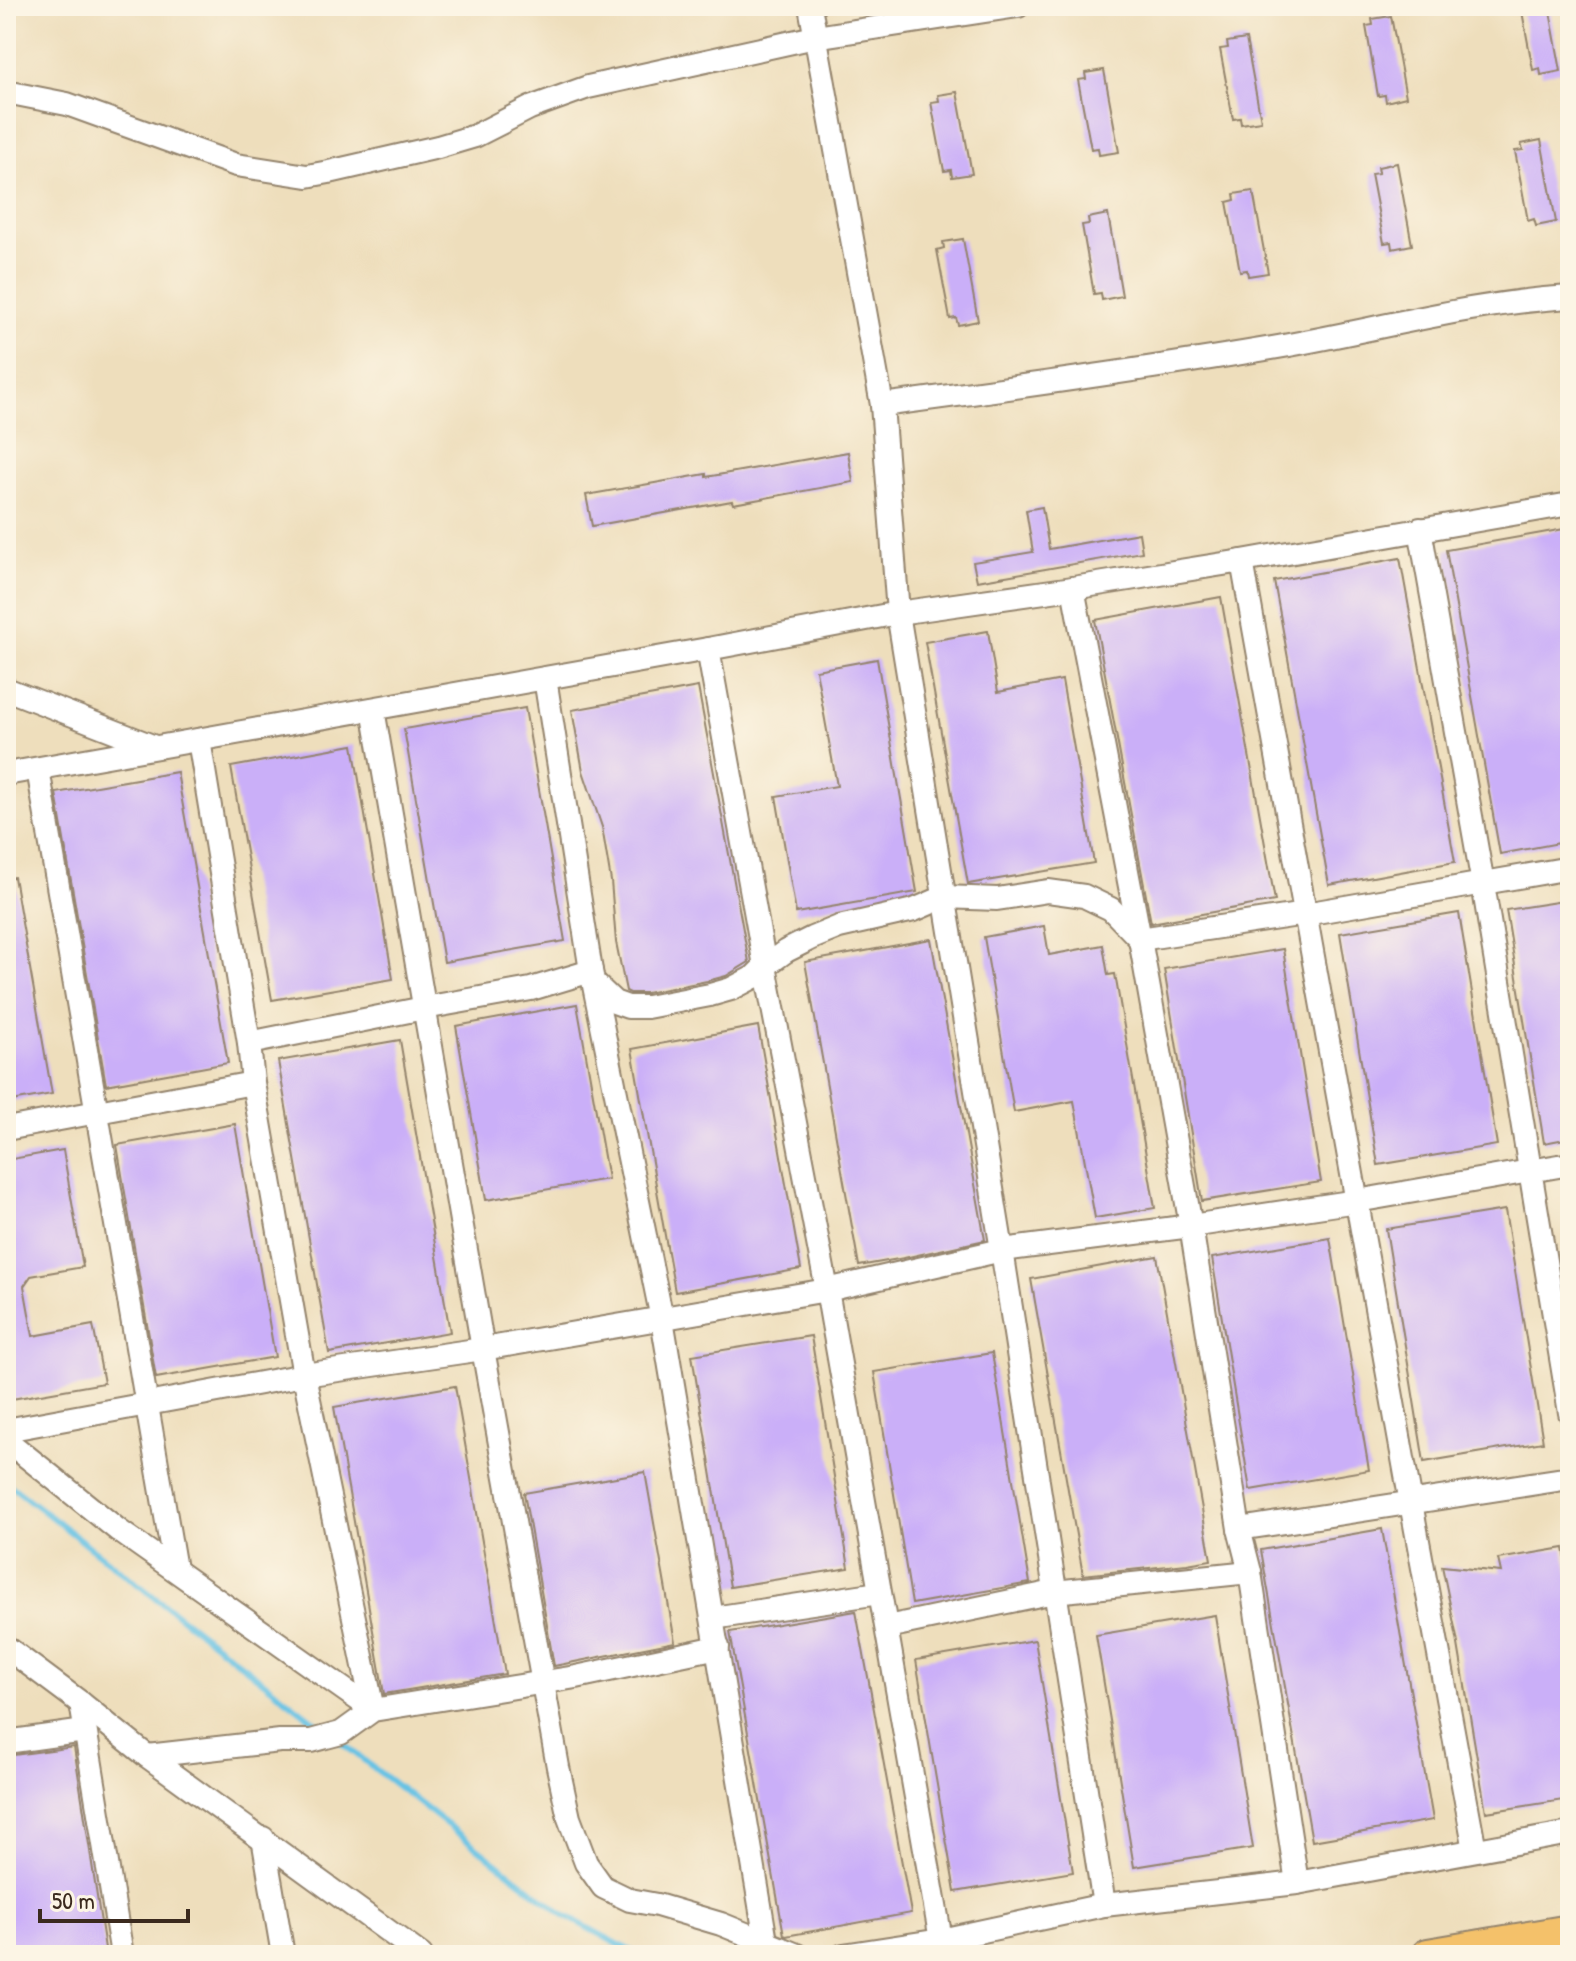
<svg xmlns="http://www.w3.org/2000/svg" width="1576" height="1961" font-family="'Patrick Hand',sans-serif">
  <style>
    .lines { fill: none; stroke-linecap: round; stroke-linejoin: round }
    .stream { stroke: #66c2e4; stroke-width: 6 }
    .building { fill: #caaff8 }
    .minor-casing { stroke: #94846d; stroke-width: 26 }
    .highway-casing { stroke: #94846d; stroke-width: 36 }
    .minor { stroke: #fff; stroke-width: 22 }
    .highway { stroke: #f4c16a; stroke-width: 32 }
  </style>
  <rect width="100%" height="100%" fill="#fcf5e5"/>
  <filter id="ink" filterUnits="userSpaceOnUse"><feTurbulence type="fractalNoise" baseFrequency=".0125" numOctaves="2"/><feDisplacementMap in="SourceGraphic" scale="16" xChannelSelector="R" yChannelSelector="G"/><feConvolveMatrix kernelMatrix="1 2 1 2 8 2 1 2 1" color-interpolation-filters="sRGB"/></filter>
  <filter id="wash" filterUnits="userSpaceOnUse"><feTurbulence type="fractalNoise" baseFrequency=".006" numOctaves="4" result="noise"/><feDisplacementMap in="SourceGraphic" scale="32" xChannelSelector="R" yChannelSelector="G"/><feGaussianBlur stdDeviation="1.8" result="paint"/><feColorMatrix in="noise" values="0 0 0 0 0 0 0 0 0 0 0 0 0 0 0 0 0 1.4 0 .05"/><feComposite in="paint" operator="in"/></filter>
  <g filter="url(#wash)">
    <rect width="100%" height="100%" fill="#eedebc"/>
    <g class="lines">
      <!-- stream -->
      <g class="stream">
        <polyline points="6,1482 327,1731"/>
        <polyline points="339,1741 564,1915 638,1955"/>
      </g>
    </g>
    <g id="blocks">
      <!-- building -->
      <g class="building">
        <polygon points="1521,6 1549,6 1561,71 1541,75 1540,68 1533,70"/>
        <polygon points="1391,16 1406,97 1386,102 1385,95 1378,96 1366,26 1373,25 1372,19"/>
        <polygon points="1246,39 1261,121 1241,124 1240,118 1233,119 1220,49 1228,48 1227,42"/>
        <polygon points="1104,70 1119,152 1099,155 1098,148 1091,149 1078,80 1086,79 1085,73"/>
        <polygon points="957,92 972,174 952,177 951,170 944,171 931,102 939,101 938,95"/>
        <polygon points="1541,140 1556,222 1536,226 1534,219 1528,221 1515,151 1523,150 1521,144"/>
        <polygon points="1397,163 1412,245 1392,249 1391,242 1384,243 1371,174 1379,173 1378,167"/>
        <polygon points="1253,191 1268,273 1248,276 1247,270 1240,271 1227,202 1235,200 1234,194"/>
        <polygon points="1108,214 1122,296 1102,300 1101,293 1094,294 1082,225 1089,224 1088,218"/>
        <polygon points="963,239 978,321 958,325 956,318 950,319 937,250 944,248 943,242"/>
        <polygon points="848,452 853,482 733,504 732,501 592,526 586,495 706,474 706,477"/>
        <polygon points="1042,507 1049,549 1139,533 1142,552 977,581 973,562 1033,552 1026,510"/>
        <polygon points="1570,528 1570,841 1500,854 1446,550"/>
        <polygon points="1400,558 1455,862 1329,885 1274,581"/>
        <polygon points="1221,597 1275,901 1151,923 1095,620"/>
        <polygon points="988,631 998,692 1062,680 1094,863 968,884 925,642"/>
        <polygon points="877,659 917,892 796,913 776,796 837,786 816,670"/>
        <polygon points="698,687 749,962 726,976 707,981 646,993 630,993 626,991 616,942 611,881 602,827 583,771 572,710"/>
        <polygon points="525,708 565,941 444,962 404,729"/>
        <polygon points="353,745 393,979 272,1000 231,767"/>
        <polygon points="177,772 228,1063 106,1085 56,793"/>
        <polygon points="14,877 52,1094 6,1102 6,878"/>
        <polygon points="1570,900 1570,1138 1544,1143 1506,910"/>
        <polygon points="1459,913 1497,1145 1378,1165 1340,933"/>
        <polygon points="1044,926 1049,955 1103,945 1108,975 1115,974 1155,1208 1095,1218 1074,1101 1014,1112 984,937"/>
        <polygon points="931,939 985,1240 904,1258 859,1266 805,962"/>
        <polygon points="1283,949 1321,1182 1202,1201 1164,969"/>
        <polygon points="577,1004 608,1179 486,1200 456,1026"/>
        <polygon points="758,1026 801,1269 675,1292 632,1049"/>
        <polygon points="400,1040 450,1332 329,1353 278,1061"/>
        <polygon points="235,1124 275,1357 156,1378 117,1145"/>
        <polygon points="63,1150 83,1267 31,1276 24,1286 33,1336 93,1325 104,1383 6,1400 6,1160"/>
        <polygon points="1505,1210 1543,1442 1424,1462 1386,1229"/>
        <polygon points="1330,1238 1369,1470 1250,1490 1212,1258"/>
        <polygon points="1157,1256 1211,1560 1187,1564 1083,1575 1031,1279"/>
        <polygon points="811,1336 849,1568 730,1587 692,1355"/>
        <polygon points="992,1353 1030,1583 912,1604 874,1372"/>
        <polygon points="455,1386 505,1674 384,1694 334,1407"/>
        <polygon points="645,1472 675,1642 554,1666 524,1493"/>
        <polygon points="1382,1529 1433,1820 1312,1841 1261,1550"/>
        <polygon points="1564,1548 1570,1581 1570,1799 1486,1812 1457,1638 1442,1566 1501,1572 1498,1559"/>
        <polygon points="856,1611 911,1913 786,1936 784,1935 730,1632"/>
        <polygon points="1215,1615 1253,1848 1134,1867 1096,1635"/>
        <polygon points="1035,1640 1073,1872 955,1892 916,1660"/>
        <polygon points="74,1747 106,1955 6,1955 6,1756"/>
      </g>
    </g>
  </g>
  <g filter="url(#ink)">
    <use href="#blocks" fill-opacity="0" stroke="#94846d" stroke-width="2"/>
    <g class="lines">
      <!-- minor casing -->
      <g class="minor-casing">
        <g id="minor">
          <polyline points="810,6 882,405 898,613 1002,1250 1104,1905"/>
          <polyline points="6,92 67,104 236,165 307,176 329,172 438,147 475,136 530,108 588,87 815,37 1018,6"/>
          <path d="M 882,405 C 1012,388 1142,370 1272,348 C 1371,331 1469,303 1570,297"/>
          <polyline points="1420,529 1483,884 1570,1413"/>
          <polyline points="1242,561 1411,1503 1475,1850"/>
          <polyline points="1073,588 1140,939 1191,1226 1239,1529 1250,1572 1297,1883"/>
          <polyline points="708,649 765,966 827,1290 941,1940"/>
          <polyline points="545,678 591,971 662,1319 766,1941"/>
          <polyline points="6,689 155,747"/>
          <polyline points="373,709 483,1349 558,1767 569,1818 586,1863 603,1887 630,1900 657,1905 721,1924 797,1955"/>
          <polyline points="38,769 175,1569"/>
          <polyline points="6,774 708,649 898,613 1073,588 1242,561 1570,504"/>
          <polyline points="594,983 614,1002 628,1007 647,1007 710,995 731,989 754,977 765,966 786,951 812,938 839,927 914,910 944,897 997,899 1048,891 1084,896 1111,909 1140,939 1305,914 1570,868"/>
          <polyline points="249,1043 424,1008 531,989 591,971"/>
          <polyline points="6,1129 253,1083"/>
          <polyline points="6,1430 304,1375 483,1349 827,1290 1002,1250 1191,1226 1357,1201 1570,1164"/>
          <polyline points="6,1440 118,1530 373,1710 304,1375 253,1083 249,1043 199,740"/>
          <polyline points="1239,1529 1570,1478"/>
          <polyline points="713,1618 879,1593"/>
          <polyline points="887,1627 1054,1592 1250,1572"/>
          <polyline points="6,1647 81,1703 147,1756 421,1955"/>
          <polyline points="81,1703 122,1955"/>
          <polyline points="6,1742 85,1731"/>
          <polyline points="147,1756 280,1741 311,1741 341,1733 373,1710 576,1677 718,1647"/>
          <polyline points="263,1838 283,1955"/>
          <polyline points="843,1955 941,1940 1104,1905 1297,1883 1570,1833"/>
        </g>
      </g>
      <!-- highway casing -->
      <g class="highway-casing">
        <polyline id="highway" points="1428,1955 1570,1931"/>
      </g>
      <!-- minor -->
      <use href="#minor" class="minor"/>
      <!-- highway -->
      <use href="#highway" class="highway"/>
    </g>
  </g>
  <!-- margin -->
  <rect width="1576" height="1961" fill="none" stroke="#fcf5e5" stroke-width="32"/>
  <!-- scale -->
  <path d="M40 1909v12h148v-12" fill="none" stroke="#3b2a1e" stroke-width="4"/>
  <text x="52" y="1909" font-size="24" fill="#3b2a1e" stroke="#fcf5e5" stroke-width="6" paint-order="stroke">50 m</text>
</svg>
